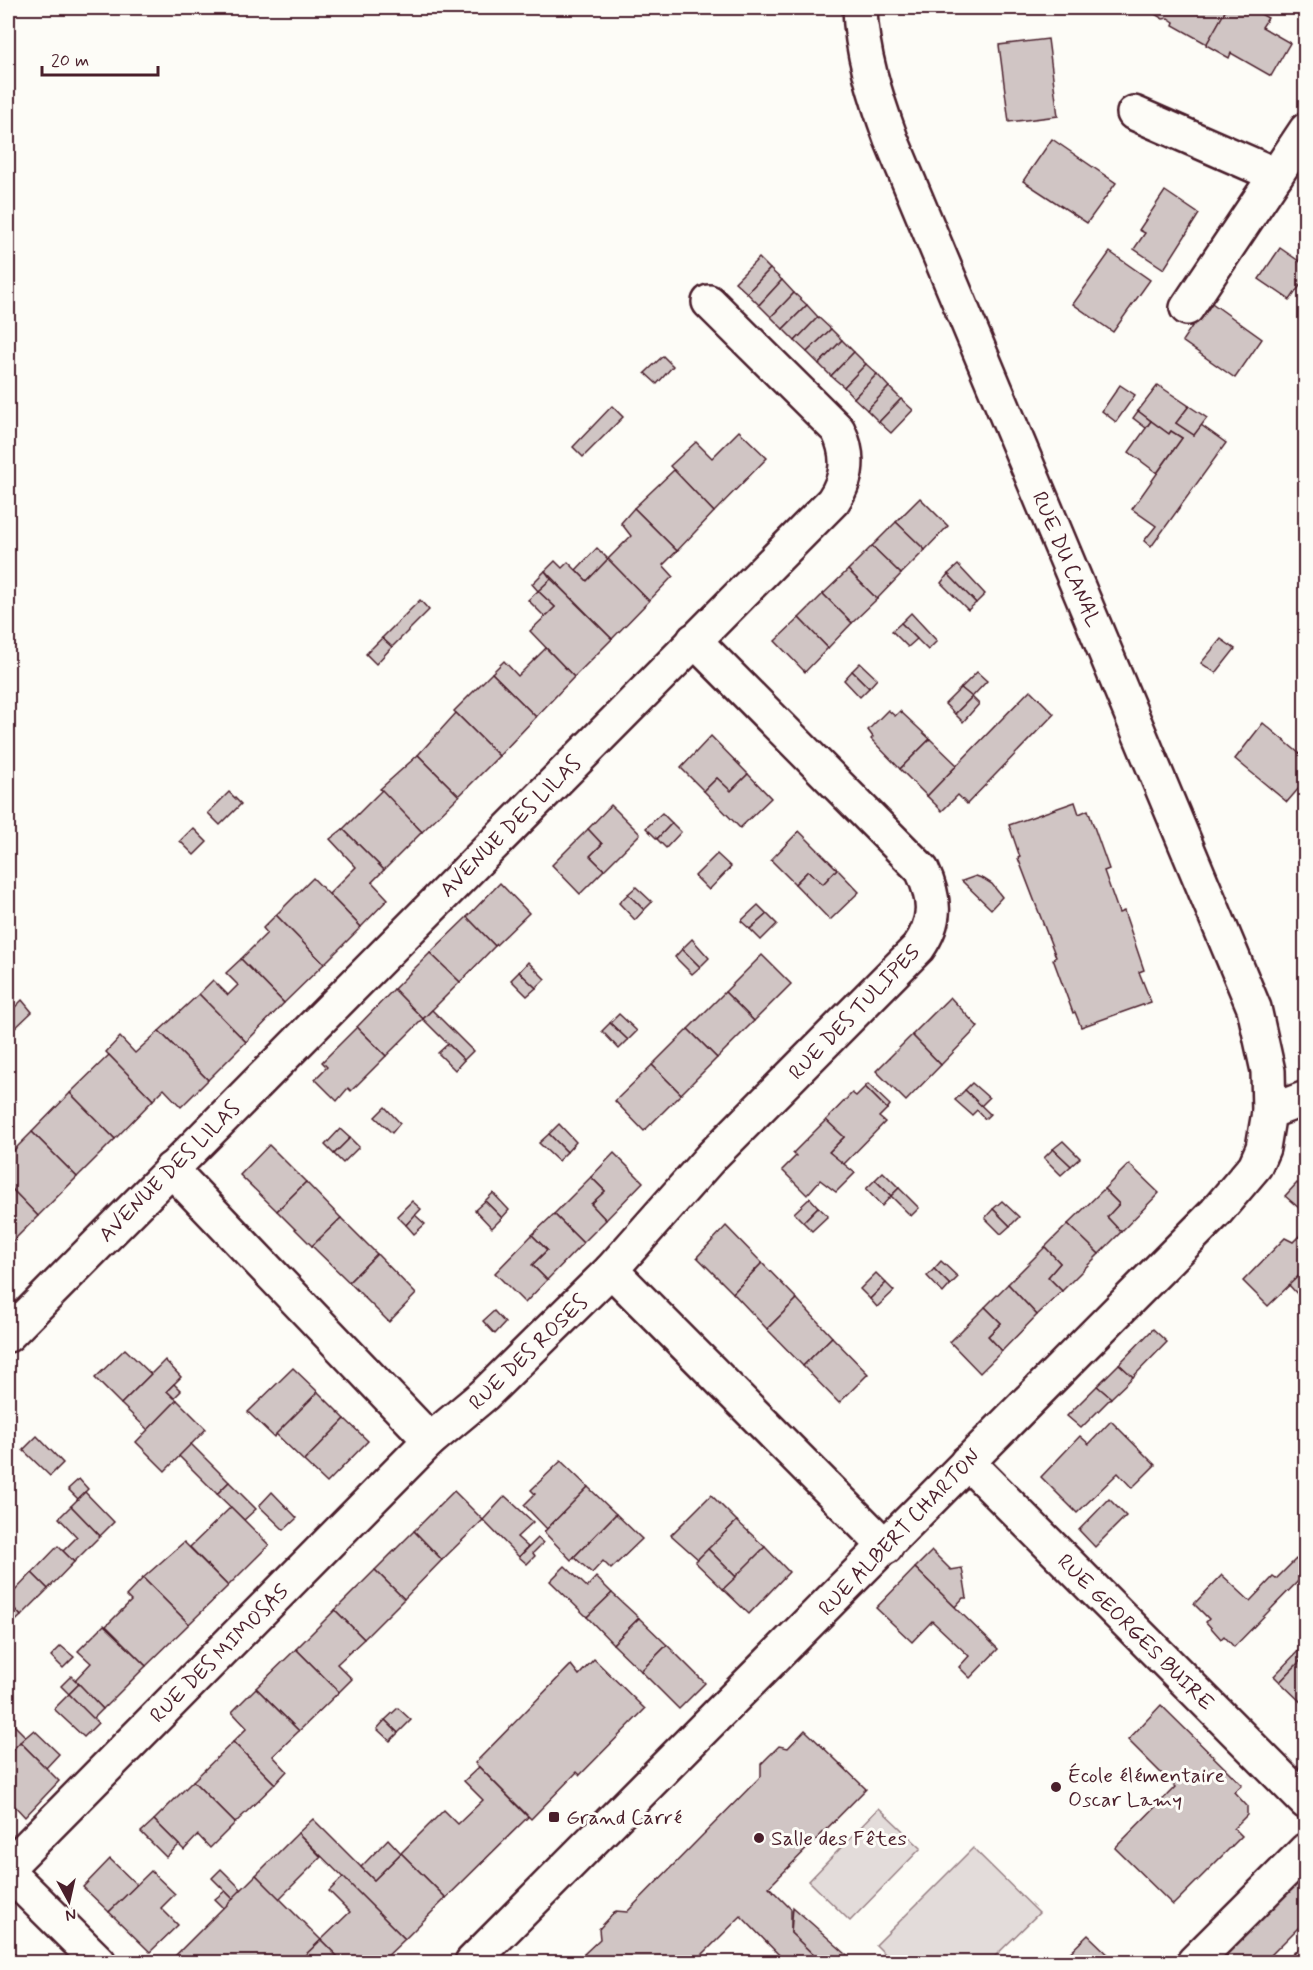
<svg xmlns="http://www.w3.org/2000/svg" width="1313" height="1970" font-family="Mynerve,sans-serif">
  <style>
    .green { fill: #e3dcda; stroke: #967e82; stroke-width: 1.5 }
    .building { fill: #d0c5c4; stroke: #4a1f2b; stroke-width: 1.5 }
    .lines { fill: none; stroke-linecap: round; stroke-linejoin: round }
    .lane-casing { stroke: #4a1f2b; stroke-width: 26 }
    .street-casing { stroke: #4a1f2b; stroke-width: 38 }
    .lane { stroke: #fdfcf7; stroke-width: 21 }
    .street { stroke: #fdfcf7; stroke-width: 33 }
    .poi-dot { fill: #4a1f2b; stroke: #fdfcf7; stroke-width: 2 }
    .labels { text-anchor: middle; stroke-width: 6; stroke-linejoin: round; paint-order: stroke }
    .street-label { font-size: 21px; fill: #4a1f2b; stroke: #fdfcf7 }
    .poi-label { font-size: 21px; fill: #4a1f2b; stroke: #fdfcf7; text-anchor: start }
  </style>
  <rect width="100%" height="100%" fill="#fdfcf7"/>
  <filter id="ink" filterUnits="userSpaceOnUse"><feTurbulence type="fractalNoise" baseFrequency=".0167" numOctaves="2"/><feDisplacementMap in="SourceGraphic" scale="12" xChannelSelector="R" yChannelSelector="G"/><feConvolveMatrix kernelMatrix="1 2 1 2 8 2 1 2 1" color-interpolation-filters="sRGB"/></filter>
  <g filter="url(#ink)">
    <!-- green -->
    <g class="green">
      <polygon points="879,1808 921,1848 850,1921 809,1881"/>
      <polygon points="973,1848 1039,1913 989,1962 893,1962 876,1945"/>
    </g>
    <!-- building -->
    <g class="building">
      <polygon points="1152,8 1227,8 1207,44 1173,25 1174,22 1168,18 1163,19 1150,11"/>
      <polygon points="1227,8 1250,8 1268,18 1262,27 1290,43 1271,76 1231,53 1229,58 1206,45"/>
      <polygon points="1048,39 1058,116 1009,122 999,45"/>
      <polygon points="1052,139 1116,183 1087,223 1023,181"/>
      <polygon points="1165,191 1199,214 1164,269 1134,249 1145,233 1139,230"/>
      <polygon points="1280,248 1306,266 1306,277 1290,300 1259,279"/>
      <polygon points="1110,252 1150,280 1113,332 1073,304"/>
      <polygon points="759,258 770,269 747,293 735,282"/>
      <polygon points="770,269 782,280 759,305 747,293"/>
      <polygon points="782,280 794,293 771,317 759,305"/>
      <polygon points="794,293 807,305 783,329 771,317"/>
      <polygon points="1209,301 1262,339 1235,378 1182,341"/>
      <polygon points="807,305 818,317 795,341 783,329"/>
      <polygon points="818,317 831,329 807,352 795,341"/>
      <polygon points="831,329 842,340 819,364 807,352"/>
      <polygon points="842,340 854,352 831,376 819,364"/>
      <polygon points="854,352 866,364 844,387 831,376"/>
      <polygon points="663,356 673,366 657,384 645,373"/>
      <polygon points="866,364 877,374 854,398 844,387"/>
      <polygon points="877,374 889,387 867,410 854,398"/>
      <polygon points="1120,385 1135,395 1116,422 1102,411"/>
      <polygon points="1158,385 1189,406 1176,423 1194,435 1201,425 1226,443 1151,547 1144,541 1156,526 1132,509 1182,438 1171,431 1169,434 1138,411"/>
      <polygon points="889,387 901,399 879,422 867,410"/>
      <polygon points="901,399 913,410 891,433 879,422"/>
      <polygon points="612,406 623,417 583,457 573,447"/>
      <polygon points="1189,406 1207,418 1194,435 1176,423"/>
      <polygon points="1138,411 1151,421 1146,428 1133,418"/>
      <polygon points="1151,421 1169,434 1171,431 1182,438 1157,473 1129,452"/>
      <polygon points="739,431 767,458 714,512 670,466 696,442 712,458"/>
      <polygon points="674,470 714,512 677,551 634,508"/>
      <polygon points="920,498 948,526 925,550 896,522"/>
      <polygon points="634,508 677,551 663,565 673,576 649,601 608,559 631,536 621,523"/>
      <polygon points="896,522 925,550 901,574 872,546"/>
      <polygon points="872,546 901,574 877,599 848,570"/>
      <polygon points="597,548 608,559 587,581 576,570"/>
      <polygon points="608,559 649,601 612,639 545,571 555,561 562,568 568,562 587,581"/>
      <polygon points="958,565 985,594 976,603 948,574"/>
      <polygon points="848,570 877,599 852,623 823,594"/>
      <polygon points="545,571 551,579 538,591 532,584"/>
      <polygon points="948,574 976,603 968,610 941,583"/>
      <polygon points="551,579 612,639 574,677 530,631 555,607 538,591"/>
      <polygon points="538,591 555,607 545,617 528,600"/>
      <polygon points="823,594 852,623 828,648 799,618"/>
      <polygon points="420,600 429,610 392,647 382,638"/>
      <polygon points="911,613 937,641 928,650 901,623"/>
      <polygon points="799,618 828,648 805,672 775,641"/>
      <polygon points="901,623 917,639 908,647 892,631"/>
      <polygon points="382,638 392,647 376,664 366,654"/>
      <polygon points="1221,639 1235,649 1216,673 1201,663"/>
      <polygon points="546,648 574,677 536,717 492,673 504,661 518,676"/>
      <polygon points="860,663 877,679 869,688 852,671"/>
      <polygon points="852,671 869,688 860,697 844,680"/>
      <polygon points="977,672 987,681 972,697 961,688"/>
      <polygon points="492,673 536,717 499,756 454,711"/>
      <polygon points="961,688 972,697 955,714 945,704"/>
      <polygon points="1030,690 1054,714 967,804 958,795 942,811 927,796"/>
      <polygon points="972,697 979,704 963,722 955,714"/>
      <polygon points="888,710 895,716 900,711 930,739 900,769 871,739 873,737 868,730"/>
      <polygon points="456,713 499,756 459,796 418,755"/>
      <polygon points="1263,723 1306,759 1306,780 1287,802 1235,759"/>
      <polygon points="711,736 748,774 731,791 717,778 704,791 681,768"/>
      <polygon points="930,739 957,765 927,796 900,769"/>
      <polygon points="418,755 459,796 422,832 380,789"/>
      <polygon points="748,774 771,798 740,828 704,791 717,778 731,791"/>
      <polygon points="382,790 422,832 384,870 343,829"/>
      <polygon points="229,792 241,804 220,825 208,813"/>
      <polygon points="1075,802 1079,814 1088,810 1109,869 1104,871 1119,913 1124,911 1144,970 1139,972 1151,1002 1081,1027 1075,1012 1073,1013 1053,959 1056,957 1018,858 1020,857 1009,825"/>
      <polygon points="611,805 640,834 604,870 590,856 602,844 588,829"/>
      <polygon points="662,813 672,823 657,839 646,828"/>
      <polygon points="672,823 681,832 666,848 657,839"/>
      <polygon points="193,828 207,842 194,855 180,841"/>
      <polygon points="343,829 384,870 372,882 388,899 361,927 329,894 356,867 330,839"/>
      <polygon points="588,829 602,844 590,856 604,870 580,894 552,865"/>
      <polygon points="799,831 837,869 823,884 808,871 795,884 771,860"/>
      <polygon points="717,854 731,867 709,890 695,876"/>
      <polygon points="837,869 859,892 830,920 795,884 808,871 823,884"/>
      <polygon points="976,876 984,879 992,884 1002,897 991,909 962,881"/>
      <polygon points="313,878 361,927 324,964 276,915"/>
      <polygon points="500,883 529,913 495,946 467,917"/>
      <polygon points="636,887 652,902 644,910 628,894"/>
      <polygon points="628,894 644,910 635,920 619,903"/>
      <polygon points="758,905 767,914 750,929 741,921"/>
      <polygon points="767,914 777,924 761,940 750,929"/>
      <polygon points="276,915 324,964 284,1003 241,959 267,933 263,928"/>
      <polygon points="467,917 495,946 460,982 430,953"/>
      <polygon points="692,939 709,958 700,967 682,949"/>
      <polygon points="682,949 700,967 692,974 675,957"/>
      <polygon points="430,953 460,982 423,1019 394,989"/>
      <polygon points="762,955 791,984 754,1021 725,992"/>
      <polygon points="241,959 284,1003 246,1042 199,994 213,980 228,995 238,985 226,973"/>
      <polygon points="528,962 545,979 536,988 519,972"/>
      <polygon points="519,972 536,988 527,996 511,980"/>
      <polygon points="394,989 423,1019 386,1056 357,1027"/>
      <polygon points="725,992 754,1021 717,1058 688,1029"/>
      <polygon points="199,994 246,1042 208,1080 159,1031"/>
      <polygon points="950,997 978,1027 941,1065 912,1035"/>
      <polygon points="22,1000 32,1012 10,1033 8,1031 8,1014"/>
      <polygon points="432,1010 473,1051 464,1060 423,1019"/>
      <polygon points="619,1014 637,1031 628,1040 610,1023"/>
      <polygon points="610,1023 628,1040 619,1049 602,1031"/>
      <polygon points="357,1027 386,1056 351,1091 348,1088 337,1101 315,1079 327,1067 322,1062"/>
      <polygon points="688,1029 717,1058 681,1094 652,1065"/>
      <polygon points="159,1031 208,1080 181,1107 164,1089 153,1100 106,1052 120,1037 135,1053"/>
      <polygon points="912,1035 941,1065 906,1101 876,1071"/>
      <polygon points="448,1044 464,1060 455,1070 438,1053"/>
      <polygon points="109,1055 153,1100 115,1139 70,1093"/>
      <polygon points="652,1065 681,1094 644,1131 615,1101"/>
      <polygon points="972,1083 989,1098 981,1106 965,1090"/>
      <polygon points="868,1084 890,1105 887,1109 865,1087"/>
      <polygon points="865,1087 887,1109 879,1117 885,1122 843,1165 829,1152 844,1137 826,1120 852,1093 856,1096"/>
      <polygon points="965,1090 990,1114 985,1119 977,1110 972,1115 955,1100"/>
      <polygon points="70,1093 115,1139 77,1177 32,1132"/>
      <polygon points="385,1107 400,1123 392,1133 375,1117"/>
      <polygon points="826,1120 844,1137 829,1152 855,1173 836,1192 820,1180 807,1195 782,1170 796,1156 793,1153"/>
      <polygon points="559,1124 576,1142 567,1152 549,1134"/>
      <polygon points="340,1129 350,1138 334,1154 325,1145"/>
      <polygon points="32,1132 77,1177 38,1216 8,1185 8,1156"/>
      <polygon points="549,1134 567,1152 558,1161 539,1143"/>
      <polygon points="350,1138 359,1147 343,1163 334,1154"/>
      <polygon points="1063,1141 1080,1158 1071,1166 1053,1149"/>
      <polygon points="269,1145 306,1182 277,1211 240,1175"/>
      <polygon points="1053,1149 1071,1166 1061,1175 1044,1158"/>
      <polygon points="614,1153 643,1182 606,1220 591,1204 605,1191 591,1177"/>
      <polygon points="1129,1164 1159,1193 1121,1232 1107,1217 1119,1204 1104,1189"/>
      <polygon points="883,1172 899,1188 891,1196 875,1180"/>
      <polygon points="591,1177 605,1191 591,1204 606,1220 583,1243 554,1214"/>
      <polygon points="875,1180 891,1196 882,1206 866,1189"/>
      <polygon points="306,1182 341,1218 312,1246 277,1211"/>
      <polygon points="1297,1183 1306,1190 1306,1214 1285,1196"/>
      <polygon points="8,1185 38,1216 8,1246"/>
      <polygon points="899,1188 919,1208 911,1216 891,1196"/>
      <polygon points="1104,1189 1119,1204 1107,1217 1121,1232 1099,1254 1068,1224"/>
      <polygon points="493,1193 509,1210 502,1218 485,1201"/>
      <polygon points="810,1198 818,1207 803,1222 794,1213"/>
      <polygon points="412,1201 421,1209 406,1225 397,1216"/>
      <polygon points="485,1201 502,1218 492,1228 475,1210"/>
      <polygon points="1002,1201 1019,1217 1010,1226 993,1209"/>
      <polygon points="818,1207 828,1216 812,1231 803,1222"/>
      <polygon points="993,1209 1010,1226 1001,1234 985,1218"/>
      <polygon points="554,1214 583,1243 547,1280 532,1265 547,1250 532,1235"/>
      <polygon points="415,1215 425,1224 414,1234 406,1225"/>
      <polygon points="341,1218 377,1254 349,1282 312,1246"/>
      <polygon points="1068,1224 1099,1254 1062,1291 1048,1277 1060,1263 1045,1247"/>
      <polygon points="726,1226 762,1263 733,1293 697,1257"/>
      <polygon points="1306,1229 1306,1269 1268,1306 1243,1281 1285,1238 1293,1242"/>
      <polygon points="532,1235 547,1250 532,1265 547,1280 525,1303 495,1273"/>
      <polygon points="1045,1247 1060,1263 1048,1277 1062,1291 1037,1315 1008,1284"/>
      <polygon points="377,1254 416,1294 389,1322 349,1282"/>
      <polygon points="941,1261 958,1277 950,1285 934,1269"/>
      <polygon points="762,1263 797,1299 767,1329 733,1293"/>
      <polygon points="934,1269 950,1285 943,1293 927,1276"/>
      <polygon points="1306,1269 1306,1292 1300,1297 1289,1285"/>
      <polygon points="876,1273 886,1283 870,1299 860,1289"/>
      <polygon points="886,1283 894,1291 877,1307 870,1299"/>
      <polygon points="1008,1284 1037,1315 1002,1351 988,1336 1001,1323 985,1307"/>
      <polygon points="797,1299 832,1337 803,1366 767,1329"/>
      <polygon points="985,1307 1001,1323 988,1336 1002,1351 980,1373 950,1342"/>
      <polygon points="494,1311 505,1323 495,1334 483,1321"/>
      <polygon points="1153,1329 1167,1342 1133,1377 1119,1364"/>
      <polygon points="832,1337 868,1374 839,1403 803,1366"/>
      <polygon points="125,1349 151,1374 121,1404 95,1378"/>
      <polygon points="165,1360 181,1377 167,1391 177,1400 148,1430 121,1404"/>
      <polygon points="1119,1364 1133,1377 1111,1398 1097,1386"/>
      <polygon points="293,1368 318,1392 274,1437 248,1412"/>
      <polygon points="174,1384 181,1391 174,1398 167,1391"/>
      <polygon points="1097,1386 1111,1398 1081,1428 1067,1416"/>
      <polygon points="318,1392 345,1419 304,1461 276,1434"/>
      <polygon points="177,1400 206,1429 165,1471 136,1442"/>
      <polygon points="345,1419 368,1441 327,1483 304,1461"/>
      <polygon points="1111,1421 1155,1465 1132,1488 1118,1473 1077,1513 1041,1477 1080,1436 1089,1444"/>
      <polygon points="37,1436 63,1463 50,1476 23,1450"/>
      <polygon points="191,1444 229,1482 217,1494 179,1456"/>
      <polygon points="561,1461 588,1487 547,1529 524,1505 535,1494 531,1490"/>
      <polygon points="79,1479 88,1489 78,1499 68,1489"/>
      <polygon points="229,1482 256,1509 244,1520 217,1494"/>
      <polygon points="588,1487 616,1514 571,1560 544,1532"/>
      <polygon points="454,1491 483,1520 442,1560 414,1531"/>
      <polygon points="85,1492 114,1522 100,1536 71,1506"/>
      <polygon points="272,1492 297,1518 284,1530 259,1506"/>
      <polygon points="711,1495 737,1521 698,1559 671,1535"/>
      <polygon points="505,1496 533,1522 517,1537 528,1547 519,1557 483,1520"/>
      <polygon points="1109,1499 1126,1516 1095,1547 1079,1530"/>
      <polygon points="71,1506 100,1536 74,1562 63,1551 77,1537 59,1518"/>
      <polygon points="231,1507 269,1545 228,1586 190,1547"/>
      <polygon points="616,1514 642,1539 611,1569 603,1561 592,1573 574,1557"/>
      <polygon points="737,1521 765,1547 736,1577 708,1549"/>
      <polygon points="414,1531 442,1560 404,1599 375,1570"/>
      <polygon points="538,1538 543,1543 533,1553 535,1556 527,1564 519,1557"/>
      <polygon points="184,1542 228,1586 189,1624 143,1578"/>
      <polygon points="58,1546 74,1562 48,1589 32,1573"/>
      <polygon points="765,1547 789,1572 749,1614 723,1589"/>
      <polygon points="708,1549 736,1577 723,1589 695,1562"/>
      <polygon points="932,1551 951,1570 962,1568 967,1598 963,1598 955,1607 915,1568"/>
      <polygon points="1296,1559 1306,1569 1306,1573 1234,1647 1224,1636 1221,1639 1206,1622 1209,1619 1194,1604 1222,1575 1250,1601 1273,1577 1276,1579"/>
      <polygon points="565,1566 587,1587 596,1577 612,1593 587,1617 550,1581"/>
      <polygon points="915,1568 998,1649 970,1678 959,1667 969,1656 932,1621 912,1642 876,1608"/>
      <polygon points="375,1570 404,1599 364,1639 335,1610"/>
      <polygon points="32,1573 48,1589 21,1616 8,1602 8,1598"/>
      <polygon points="143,1578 189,1624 146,1666 106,1626 131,1601 126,1596"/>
      <polygon points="612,1593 639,1618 613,1644 587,1617"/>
      <polygon points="11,1605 21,1616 8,1628 8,1609"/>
      <polygon points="335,1610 364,1639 337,1664 352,1679 339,1692 296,1649"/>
      <polygon points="639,1618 667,1645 641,1671 613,1644"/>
      <polygon points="104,1625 146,1666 103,1709 75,1680 91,1663 78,1651"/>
      <polygon points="667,1645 705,1683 679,1709 641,1671"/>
      <polygon points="61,1646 74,1657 63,1668 51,1656"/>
      <polygon points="1303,1646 1306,1649 1306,1655 1280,1682 1274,1676"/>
      <polygon points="296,1649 339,1692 299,1731 256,1688"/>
      <polygon points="1306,1655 1306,1707 1280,1682"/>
      <polygon points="594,1659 645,1709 580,1775 577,1772 531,1819 475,1763 571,1665 579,1675"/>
      <polygon points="71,1676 79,1684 69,1694 61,1686"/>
      <polygon points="79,1684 103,1709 93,1719 69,1694"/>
      <polygon points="256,1688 299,1731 273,1756 287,1771 275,1784 233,1742 247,1728 232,1712"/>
      <polygon points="69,1694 98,1723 84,1737 54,1709"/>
      <polygon points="1161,1705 1242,1785 1234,1792 1247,1806 1247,1815 1234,1828 1242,1836 1173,1905 1115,1848 1175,1787 1128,1740"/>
      <polygon points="398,1708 411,1720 398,1733 385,1720"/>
      <polygon points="8,1719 26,1737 8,1755"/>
      <polygon points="385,1720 398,1733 390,1741 377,1729"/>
      <polygon points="34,1730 59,1754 46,1768 20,1742"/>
      <polygon points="805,1730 866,1789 769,1887 791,1909 791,1933 821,1962 786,1962 741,1916 695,1962 593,1962 584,1954 600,1939 599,1929 616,1911 627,1912 761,1776 761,1764 779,1746 788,1748"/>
      <polygon points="20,1742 59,1781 25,1817 12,1803 8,1807 8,1755"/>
      <polygon points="233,1742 275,1784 235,1823 193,1781"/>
      <polygon points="479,1767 528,1817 446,1898 401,1853 444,1810 458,1824 483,1800 464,1781"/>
      <polygon points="193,1781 235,1823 210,1848 198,1835 184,1850 154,1820"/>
      <polygon points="313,1819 374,1880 401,1853 446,1898 405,1939 298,1833"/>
      <polygon points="154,1820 179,1845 166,1857 141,1832"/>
      <polygon points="298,1833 321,1857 279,1899 256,1875"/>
      <polygon points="388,1839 401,1853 374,1880 361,1867"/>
      <polygon points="110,1859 137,1885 109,1912 83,1887"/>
      <polygon points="221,1869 242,1890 233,1899 212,1878"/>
      <polygon points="151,1871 175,1894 161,1908 178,1925 150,1952 109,1912"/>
      <polygon points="1301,1873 1306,1877 1306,1920 1264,1962 1212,1962"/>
      <polygon points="256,1875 321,1940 298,1962 180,1962 174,1957"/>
      <polygon points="343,1877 405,1939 381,1962 343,1962 321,1940 350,1912 329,1891"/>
      <polygon points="225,1891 233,1899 224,1908 215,1899"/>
      <polygon points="793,1907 855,1962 821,1962 791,1933"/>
      <polygon points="1088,1935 1116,1962 1060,1962"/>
      <polygon points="321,1940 343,1962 298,1962"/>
      <polygon points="13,1952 23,1962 8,1962 8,1958"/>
    </g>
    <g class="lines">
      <!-- lane casing -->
      <g class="lane-casing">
        <polyline id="lane" points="1302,1962 1306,1959"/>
      </g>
      <!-- street casing -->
      <g class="street-casing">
        <g id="street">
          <path d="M 860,8 C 861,52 876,98 891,139 L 1254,1008 L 1268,1071 L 1269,1112"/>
          <polyline points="1134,113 1276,175"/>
          <polyline points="1187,308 1306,130"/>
          <polyline points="171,1169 430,1440 484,1395 611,1270 886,1547"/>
          <path d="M 611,1270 L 712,1156 L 918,948 C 937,921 936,900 922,870 L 694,640"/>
          <path d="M 8,1335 L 833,501 C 849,477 850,455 838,430 L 709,302"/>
          <polyline points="967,1462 1306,1802"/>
          <polyline points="8,1867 430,1440"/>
          <polyline points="8,1872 99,1962"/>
          <polyline points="472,1962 1216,1212 1255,1166 1263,1148 1269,1112 1306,1098"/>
          <polyline points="1194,1962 1306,1850"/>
        </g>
      </g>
      <!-- lane -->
      <use href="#lane" class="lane"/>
      <!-- street -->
      <use href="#street" class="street"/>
    </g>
  </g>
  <!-- markers -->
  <g class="poi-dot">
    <circle cx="1056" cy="1787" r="6"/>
    <rect x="548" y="1811" width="12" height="12" rx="3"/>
    <circle cx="759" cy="1838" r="6"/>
  </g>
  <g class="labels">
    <!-- street labels -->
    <g class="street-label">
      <text transform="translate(1067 559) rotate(67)" y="7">RUE DU CANAL</text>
      <text transform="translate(510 826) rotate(-45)" y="7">AVENUE DES LILAS</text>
      <text transform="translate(854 1012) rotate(-46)" y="7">RUE DES TULIPES</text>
      <text transform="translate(169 1171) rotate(-45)" y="7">AVENUE DES LILAS</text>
      <text transform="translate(528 1352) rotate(-44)" y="7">RUE DES ROSES</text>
      <text transform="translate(899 1532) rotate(-46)" y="7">RUE ALBERT CHARTON</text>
      <text transform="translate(1136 1632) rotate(45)" y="7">RUE GEORGES BUIRE</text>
      <text transform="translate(219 1653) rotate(-45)" y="7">RUE DES MIMOSAS</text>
    </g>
    <!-- poi labels -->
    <g class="poi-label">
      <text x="1068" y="1782">École élémentaire<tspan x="1068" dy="24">Oscar Lamy</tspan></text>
      <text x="566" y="1824">Grand Carré</text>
      <text x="771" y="1845">Salle des Fêtes</text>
    </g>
  </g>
  <!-- margin -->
  <rect width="1313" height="1970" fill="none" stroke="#fdfcf7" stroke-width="30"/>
  <rect x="15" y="15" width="1283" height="1940" fill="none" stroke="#4a1f2b" stroke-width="2" filter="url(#ink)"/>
  <!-- north arrow -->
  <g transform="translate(69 1901) rotate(172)" stroke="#fdfcf7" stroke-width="4.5" paint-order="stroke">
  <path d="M0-4.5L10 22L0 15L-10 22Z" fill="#4a1f2b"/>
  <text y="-9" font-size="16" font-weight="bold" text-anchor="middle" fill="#4a1f2b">N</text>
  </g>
  <!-- scale -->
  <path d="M42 66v9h116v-9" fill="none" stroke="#4a1f2b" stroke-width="3"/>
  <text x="51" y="66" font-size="18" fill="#4a1f2b" stroke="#fdfcf7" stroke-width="4.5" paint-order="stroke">20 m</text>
</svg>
